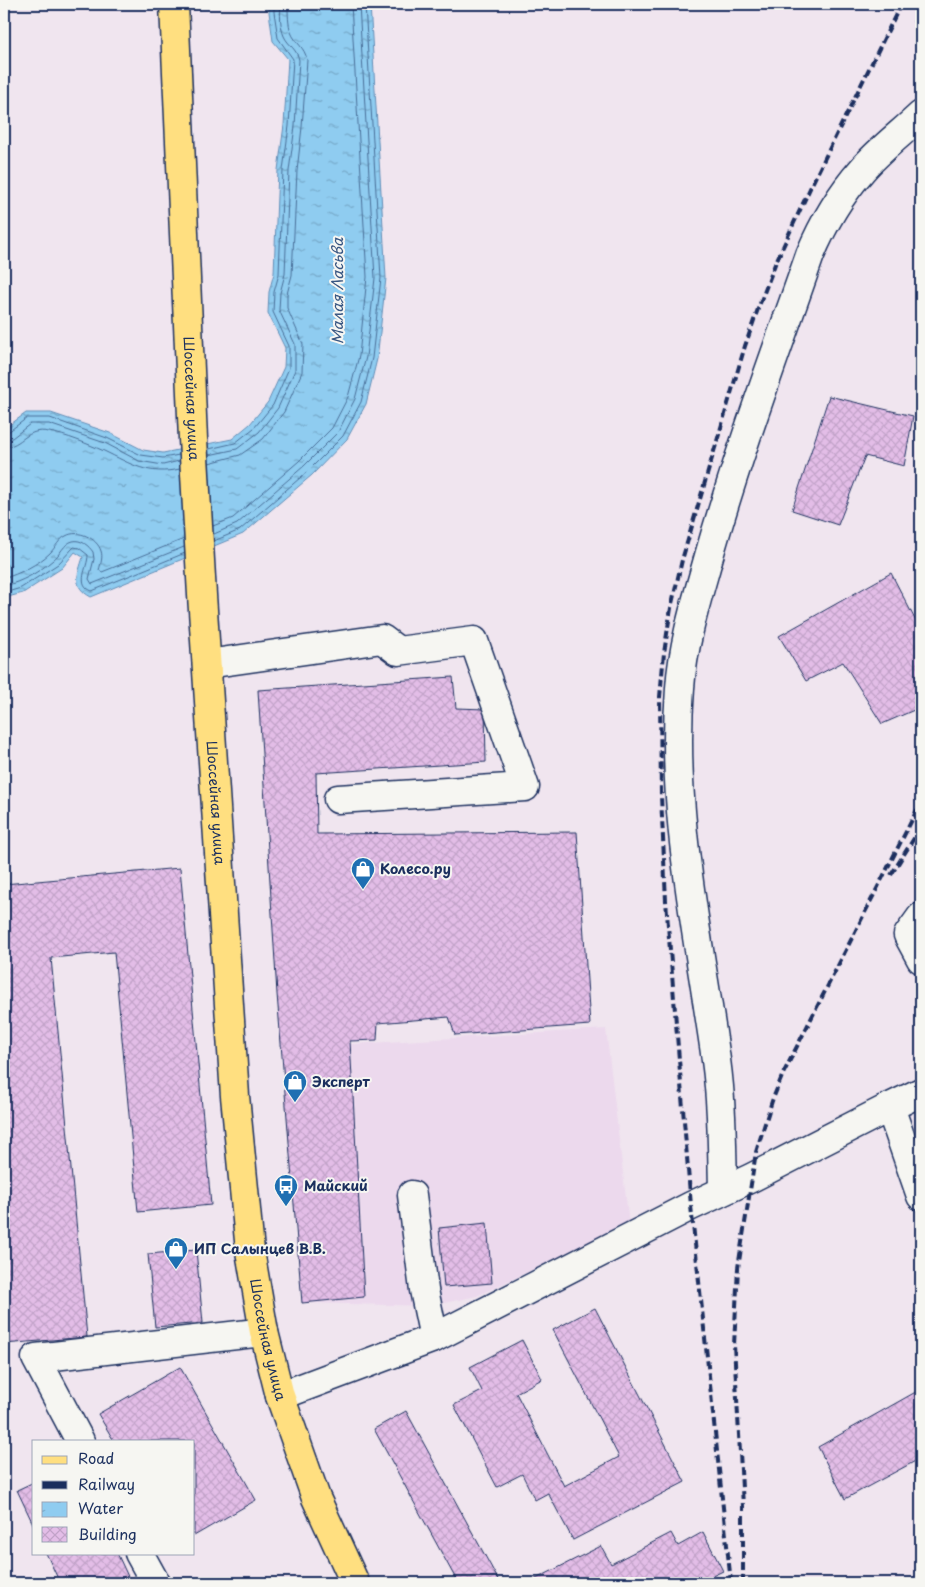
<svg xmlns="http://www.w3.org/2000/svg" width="925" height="1587" font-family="'Playpen Sans',sans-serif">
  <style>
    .built { fill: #ecd9ed }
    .water { fill: url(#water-ripples); stroke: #618db6 }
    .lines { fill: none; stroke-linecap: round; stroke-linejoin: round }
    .shore { stroke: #496e98; stroke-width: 1 }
    .building { fill: url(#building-cross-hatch); stroke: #1b2f5e }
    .minor-casing { stroke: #1b2f5e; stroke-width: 31 }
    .major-casing { stroke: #1b2f5e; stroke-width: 31 }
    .minor { stroke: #f6f6f2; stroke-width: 28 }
    .major { stroke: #ffdf80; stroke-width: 28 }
    .rail { stroke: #1b2f5e; stroke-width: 4; stroke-dasharray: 8 4; stroke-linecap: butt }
    .labels { text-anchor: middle; stroke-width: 4; stroke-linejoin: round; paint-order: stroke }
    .street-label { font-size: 14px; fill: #1b2f5e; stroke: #f6f6f2 }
    .poi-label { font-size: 14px; font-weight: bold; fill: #1b2f5e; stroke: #f6f6f2; text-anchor: start }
    .water-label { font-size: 15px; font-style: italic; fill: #385682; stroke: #f6f6f2 }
  </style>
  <defs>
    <pattern id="water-ripples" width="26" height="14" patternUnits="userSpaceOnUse" patternTransform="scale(1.25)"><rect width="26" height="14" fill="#8fccf0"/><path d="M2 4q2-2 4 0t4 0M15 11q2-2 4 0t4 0" fill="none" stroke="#74a6c6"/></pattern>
    <pattern id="building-cross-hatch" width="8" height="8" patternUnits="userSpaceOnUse" patternTransform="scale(1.25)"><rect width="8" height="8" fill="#e3bde7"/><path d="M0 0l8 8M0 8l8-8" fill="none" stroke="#c2a3c9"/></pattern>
  </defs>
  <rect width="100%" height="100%" fill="#f0e5ef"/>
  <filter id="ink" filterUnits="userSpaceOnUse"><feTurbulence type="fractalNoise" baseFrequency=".02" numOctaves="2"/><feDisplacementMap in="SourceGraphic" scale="10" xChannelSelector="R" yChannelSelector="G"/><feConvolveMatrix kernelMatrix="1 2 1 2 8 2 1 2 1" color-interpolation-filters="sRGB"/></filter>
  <g filter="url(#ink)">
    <!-- built -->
    <polygon class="built" points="606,1029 629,1224 477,1296 430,1306 306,1303 287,1048"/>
    <!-- water -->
    <path class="water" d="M 270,4 L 370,4 L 386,278 L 377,359 L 366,404 L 347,439 L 312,475 L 243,534 L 91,597 C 71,586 78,575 83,557 L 75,552 L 62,568 L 23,593 L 4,598 L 4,429 L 26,413 L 51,413 L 110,433 L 143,450 L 163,453 L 232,439 L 250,424 L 268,402 L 284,367 L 285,348 L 268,313 L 269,292 L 274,273 L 278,170 L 284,125 L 288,59 L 273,41 L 269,12 Z"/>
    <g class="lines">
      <!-- shore -->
      <g class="shore">
        <polyline points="4,433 8,432 27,418 50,418 107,438 141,455 163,458 179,455"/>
        <polyline points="4,439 12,438 30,424 49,424 105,443 139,461 163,465 179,461"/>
        <path d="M 4,447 C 23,446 26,427 49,432 C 66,435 88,444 104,451 C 131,464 148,476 180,469"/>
        <polyline points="209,449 235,443 254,428 273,405 289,368 289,346 273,312 274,292 279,274 283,170 289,126 293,59 278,38 274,12 274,4"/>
        <path d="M 209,455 L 237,449 L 259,432 L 278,408 L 295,370 L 295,344 L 279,310 L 280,293 L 285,274 L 289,171 L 295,126 L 299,60 C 297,49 288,45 284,36 C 280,27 280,13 281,4"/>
        <path d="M 209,463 L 240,455 L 263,439 L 284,412 L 302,372 L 303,344 L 287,308 L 287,294 L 292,275 L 297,171 L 302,127 L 307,60 C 305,47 295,43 291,32 C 288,24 288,13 288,4"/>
        <polyline points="213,526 233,518 299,461 332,428 348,397 359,356 367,277 351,4"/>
        <polyline points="214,534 237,524 304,466 338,432 355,399 366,357 375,278 359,4"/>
        <polyline points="214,541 240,530 308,471 343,436 361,402 372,358 381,278 365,4"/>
        <path d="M 4,578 C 18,575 40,563 50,553 C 56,547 59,539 66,536 C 78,529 97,538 101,551 C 103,557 101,563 99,570 L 102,572 L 184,539"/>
        <path d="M 4,586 C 22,582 39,572 53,560 C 60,555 64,543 73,541 C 81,539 89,546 93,552 L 94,559 L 89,579 L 92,584 L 184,547"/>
        <path d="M 4,593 L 21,588 L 58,564 L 74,547 L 79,548 L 88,555 C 88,568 75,584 92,591 L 185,553"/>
      </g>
    </g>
    <!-- building -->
    <g class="building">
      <polygon points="921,4 921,26 913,22"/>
      <polygon points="829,396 913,416 904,466 865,456 838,525 792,510"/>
      <polygon points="891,573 921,631 921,707 882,724 843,662 806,681 779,636"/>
      <polygon points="453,677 456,708 485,709 486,762 316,773 317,834 577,832 590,1025 455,1035 449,1017 378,1023 377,1040 350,1041 364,1297 302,1303 277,994 258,690"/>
      <polygon points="180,868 211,1205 138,1212 114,952 51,958 87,1337 4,1344 4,884"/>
      <polygon points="487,1223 492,1283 444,1287 439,1228"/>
      <polygon points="196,1250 203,1323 155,1327 148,1254"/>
      <polygon points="595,1308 685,1482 573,1540 548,1493 535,1500 522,1474 497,1487 454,1405 482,1391 470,1367 522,1340 542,1379 516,1393 564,1486 619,1457 553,1330"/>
      <polygon points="180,1367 256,1500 194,1536 194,1441 114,1441 98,1414"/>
      <polygon points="921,1389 921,1458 845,1499 818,1447"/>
      <polygon points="406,1411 500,1583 458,1583 374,1429"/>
      <polygon points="34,1482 34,1526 17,1490"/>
      <polygon points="703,1532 723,1571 698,1583 528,1583 601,1546 611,1564 671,1533 678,1546"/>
      <polygon points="46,1553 117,1553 131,1583 60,1583"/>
    </g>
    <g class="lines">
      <!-- minor casing -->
      <g class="minor-casing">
        <g id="minor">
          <polyline points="207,664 382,639 398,651 474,641 525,787 338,799"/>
          <polyline points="921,917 908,935 921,959"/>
          <polyline points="890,1107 921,1092"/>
          <path d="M 723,1190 C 722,1147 722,1103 716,1060 C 699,937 670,813 680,688 C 683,643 697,599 709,556 C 738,454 775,355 810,255 C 823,224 839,196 862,170 C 879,150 902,133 921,115"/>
          <polyline points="412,1195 424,1290 434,1338"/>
          <polyline points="280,1396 434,1338 691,1206 751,1178 890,1107 921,1196"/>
          <polyline points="80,1441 36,1358 264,1332"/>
          <polyline points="139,1553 155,1582"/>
        </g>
      </g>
      <!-- major casing -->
      <g class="major-casing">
        <g id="major">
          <path id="s1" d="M 174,4 L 193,439 L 202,595 L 235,1096 L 250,1251 L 264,1332 L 280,1396 L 316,1498 L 355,1583"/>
        </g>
      </g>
      <!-- minor -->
      <use href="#minor" class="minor"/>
      <!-- major -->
      <use href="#major" class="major"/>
      <!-- rail -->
      <g class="rail">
        <polyline points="891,875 921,827"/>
        <polyline points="731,1583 691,1206 666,901 661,796 660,697 664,653 671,608 682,560 745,346 759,306 775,264 812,184 901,4"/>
        <polyline points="743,1583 743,1506 734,1345 738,1268 756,1152 772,1101 783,1074 921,802"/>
      </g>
    </g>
  </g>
  <!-- icons -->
  <defs>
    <g id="shop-pin" transform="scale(1.25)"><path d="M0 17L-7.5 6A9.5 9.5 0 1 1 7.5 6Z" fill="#1f6fb2" stroke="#f6f6f2"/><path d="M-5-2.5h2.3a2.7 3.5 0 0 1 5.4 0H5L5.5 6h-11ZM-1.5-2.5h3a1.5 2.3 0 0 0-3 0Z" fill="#fff"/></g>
    <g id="bus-pin" transform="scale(1.25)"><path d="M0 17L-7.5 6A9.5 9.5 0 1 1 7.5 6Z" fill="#1f6fb2" stroke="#f6f6f2"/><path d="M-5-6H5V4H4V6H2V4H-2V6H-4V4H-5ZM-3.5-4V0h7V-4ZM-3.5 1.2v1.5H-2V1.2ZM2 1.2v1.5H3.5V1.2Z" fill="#fff"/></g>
  </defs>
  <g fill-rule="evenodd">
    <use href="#shop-pin" x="363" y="869"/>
    <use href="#shop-pin" x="295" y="1082"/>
    <use href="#bus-pin" x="286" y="1186"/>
    <use href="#shop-pin" x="176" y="1249"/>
  </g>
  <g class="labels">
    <!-- street labels -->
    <g class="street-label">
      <text dy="5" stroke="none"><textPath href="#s1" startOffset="395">Шоссейная улица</textPath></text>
      <text dy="5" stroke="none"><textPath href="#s1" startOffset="800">Шоссейная улица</textPath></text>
      <text dy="5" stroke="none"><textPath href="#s1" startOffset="1340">Шоссейная улица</textPath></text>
    </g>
    <!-- poi labels -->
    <g class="poi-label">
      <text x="380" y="874">Колесо.ру</text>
      <text x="312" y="1087">Эксперт</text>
      <text x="304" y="1191">Майский</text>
      <text x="194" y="1254">ИП Салынцев В.В.</text>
    </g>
    <!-- water labels -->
    <g class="water-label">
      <text transform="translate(338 291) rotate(-90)" y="5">Малая Ласьва</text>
    </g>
  </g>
  <!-- margin -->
  <rect width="925" height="1587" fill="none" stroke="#f6f6f2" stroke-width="20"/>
  <rect x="10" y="10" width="905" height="1567" fill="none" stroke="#1b2f5e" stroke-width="2" filter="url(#ink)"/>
  <!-- legend -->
  <rect x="32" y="1440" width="162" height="115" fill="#f6f6f2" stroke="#9ea6b7"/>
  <rect x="42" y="1456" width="25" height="8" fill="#ffdf80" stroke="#9ea6b7"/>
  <text x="78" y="1464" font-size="15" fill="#1b2f5e">Road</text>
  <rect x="42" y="1481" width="25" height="8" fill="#1b2f5e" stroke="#9ea6b7"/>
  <text x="78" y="1490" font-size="15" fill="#1b2f5e">Railway</text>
  <rect x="42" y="1502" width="25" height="15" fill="url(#water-ripples)" stroke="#9ea6b7"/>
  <text x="78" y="1514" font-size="15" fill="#1b2f5e">Water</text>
  <rect x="42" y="1527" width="25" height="15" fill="url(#building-cross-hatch)" stroke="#9ea6b7"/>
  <text x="78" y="1540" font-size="15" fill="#1b2f5e">Building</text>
</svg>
